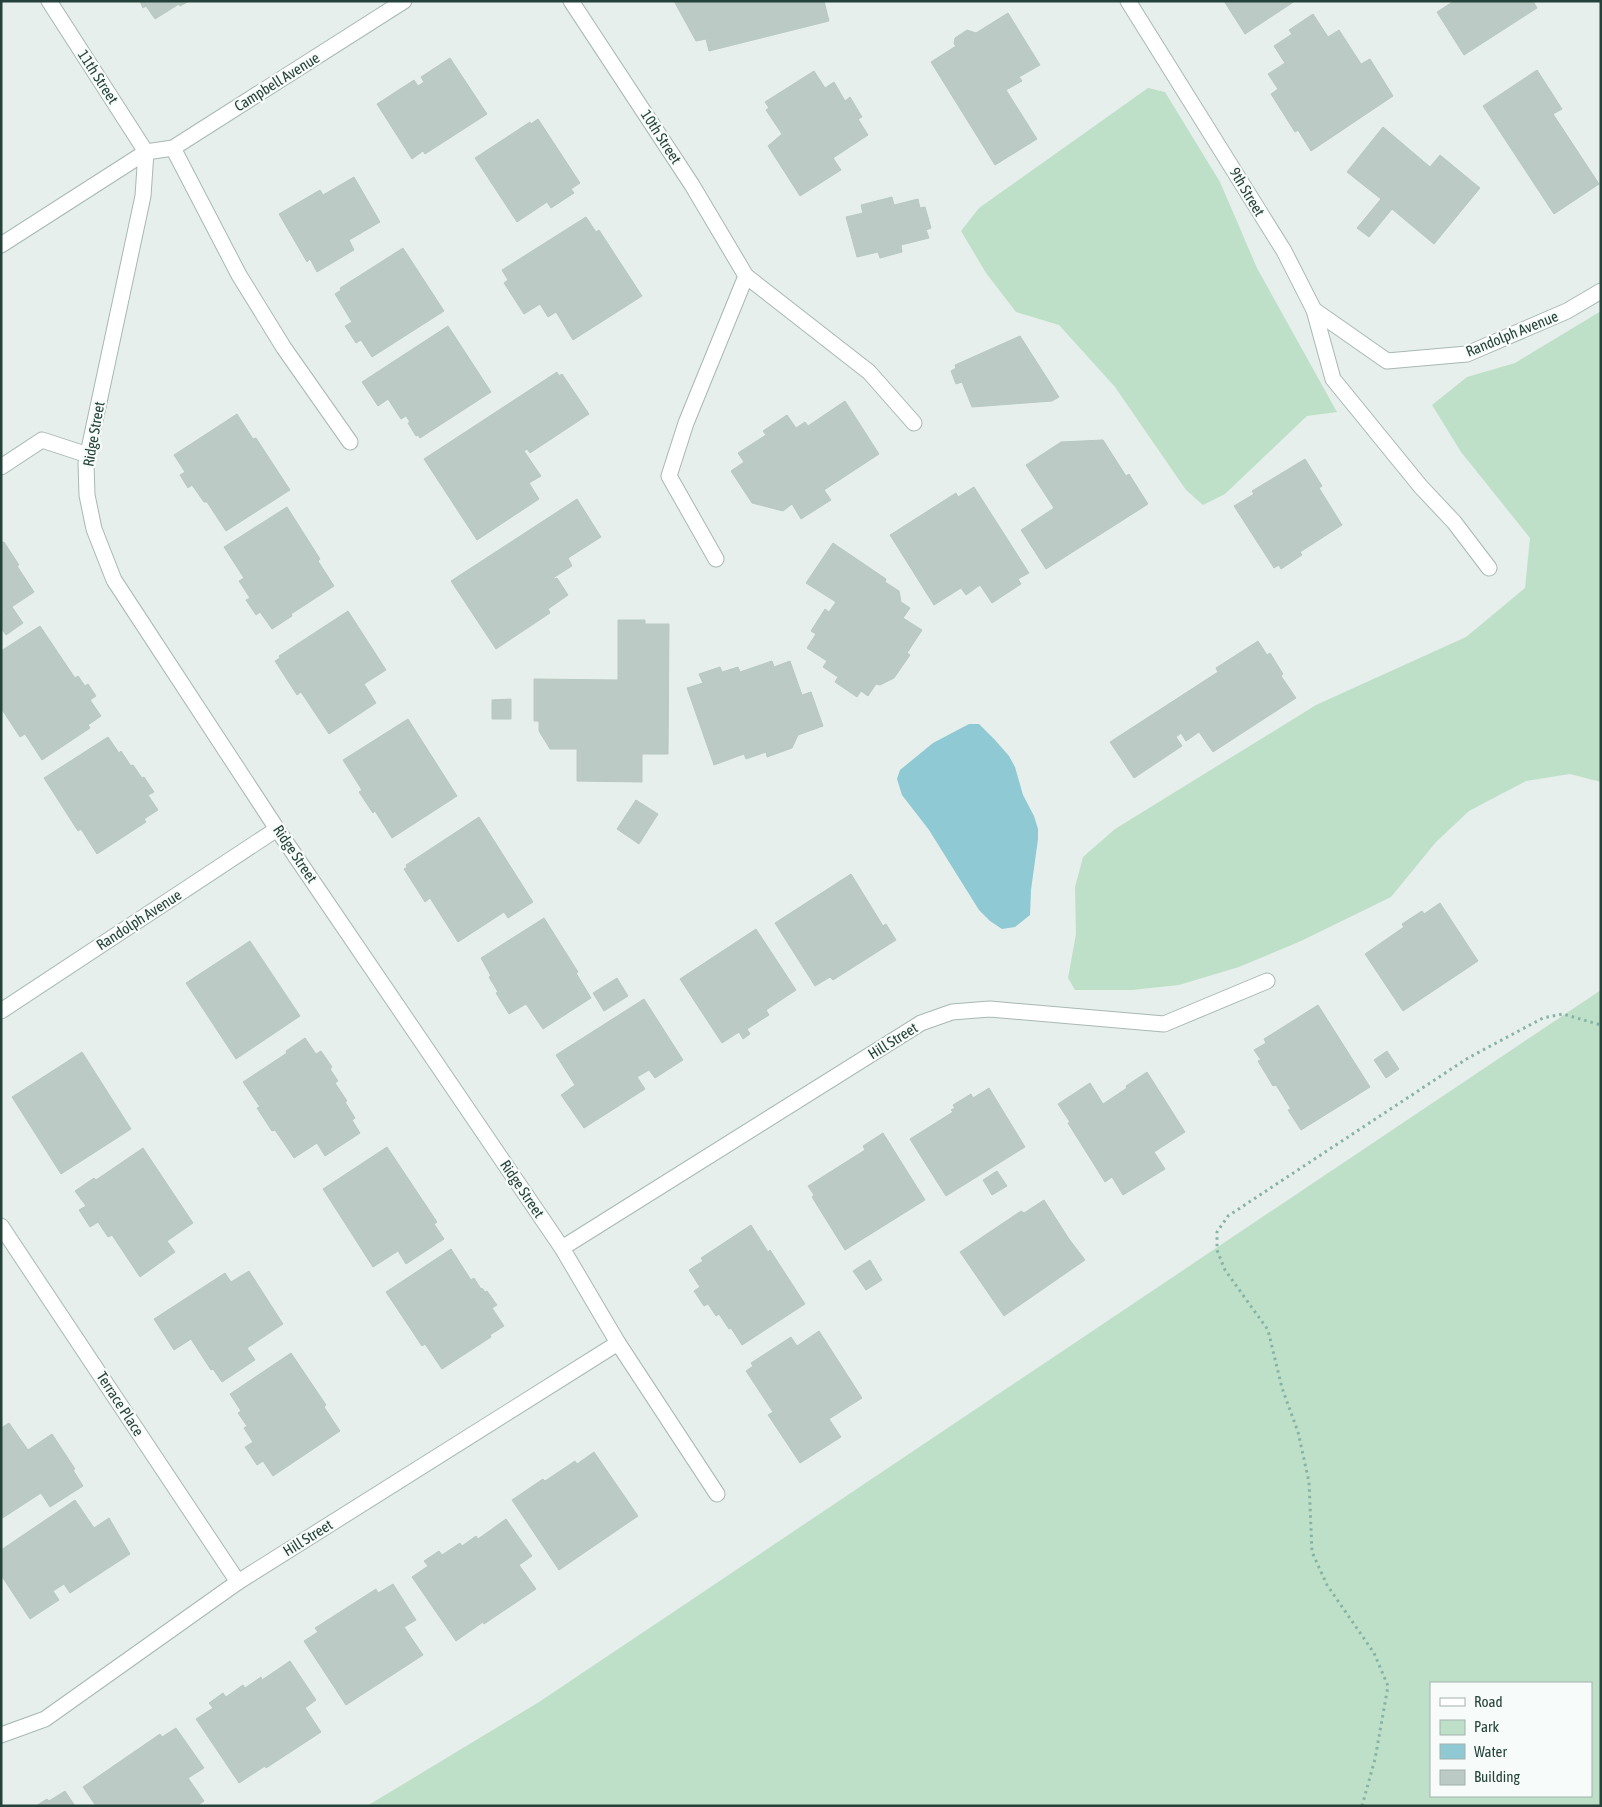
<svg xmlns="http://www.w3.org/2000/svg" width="1602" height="1807" font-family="'Asap Condensed',sans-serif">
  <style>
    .green { fill: #bfe0c8; fill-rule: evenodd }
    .water { fill: #8ec9d4 }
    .building { fill: #bbcac4; stroke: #b8c9c2 }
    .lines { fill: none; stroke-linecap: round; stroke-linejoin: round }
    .lane-casing { stroke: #a8b8b2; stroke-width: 17 }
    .street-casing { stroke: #a8b8b2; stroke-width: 17 }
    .path { stroke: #86b3a5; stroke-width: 3; stroke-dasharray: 2.5 4; stroke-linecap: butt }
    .lane { stroke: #fff; stroke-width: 15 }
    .street { stroke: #fff; stroke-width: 15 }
    .labels { text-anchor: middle; stroke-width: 4.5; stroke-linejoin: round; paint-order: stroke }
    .street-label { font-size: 15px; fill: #24423a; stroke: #f7fbf9 }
  </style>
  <rect width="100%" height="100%" fill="#e6efeb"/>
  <!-- green -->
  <g class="green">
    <polygon points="1148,88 1165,92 1220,182 1257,268 1337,412 1307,416 1225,494 1203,505 1186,490 1115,387 1059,325 1016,312 986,273 961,231 979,208"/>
    <polygon points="1601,311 1601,782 1570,774 1526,781 1469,811 1436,842 1391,897 1301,941 1239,967 1179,985 1132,990 1075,990 1068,978 1076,934 1075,887 1083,857 1115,829 1316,705 1466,637 1525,588 1530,538 1461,452 1432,405 1467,377 1515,363"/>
    <path d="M 1601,990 L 1601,1806 L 367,1806 L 539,1702 ZM 1591,1683 L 1591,1796 L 1431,1796 L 1431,1683 Z"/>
  </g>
  <!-- water -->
  <polygon class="water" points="969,724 979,724 995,740 1009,756 1015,767 1023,795 1034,816 1038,829 1038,839 1031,890 1030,915 1015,927 1002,929 990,921 979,910 929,830 902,795 897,779 900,770 933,743"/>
  <!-- building -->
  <g class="building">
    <polygon points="140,1 189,1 180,6 179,4 155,19 146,6 143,8"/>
    <polygon points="674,1 824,1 829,21 709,51 706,39 696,41"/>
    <polygon points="1224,1 1295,1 1245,34"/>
    <polygon points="1454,1 1533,1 1537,8 1464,55 1437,12"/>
    <polygon points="1008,13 1040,65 1019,77 1022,81 1006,90 1037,139 995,165 931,62 956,46 954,44 955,38 967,30 976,33"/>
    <polygon points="1313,14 1328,37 1339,30 1361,64 1370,59 1393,96 1311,151 1298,130 1295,132 1271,94 1278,89 1268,74 1285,63 1274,46 1292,34 1289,30"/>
    <polygon points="450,58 487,114 425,154 423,151 412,159 377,104 414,80 418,86 424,82 421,77"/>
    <polygon points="1537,70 1562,109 1553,114 1599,184 1554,214 1483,106"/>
    <polygon points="814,71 825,88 834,82 845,101 850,97 862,117 858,119 868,135 833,158 841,170 800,196 768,146 782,134 766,110 769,108 765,102"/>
    <polygon points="538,119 580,183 571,189 574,193 551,208 547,202 517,222 475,158 530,122 531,124"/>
    <polygon points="1383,127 1430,167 1440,155 1480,188 1434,244 1392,209 1369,237 1357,228 1381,199 1347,172"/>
    <polygon points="354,177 380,222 349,240 354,250 317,272 310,259 307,262 279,214 320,190 323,195"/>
    <polygon points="892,197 894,205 918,199 920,208 925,207 931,228 926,230 929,238 901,245 902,252 880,258 878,252 857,257 846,217 863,213 861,205"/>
    <polygon points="586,217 596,232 599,230 642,296 573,340 556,312 548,317 540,304 524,314 504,283 508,280 502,270"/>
    <polygon points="403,248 444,311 372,357 361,340 356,343 345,326 352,322 335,294 341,290 340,288"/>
    <polygon points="448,326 491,392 420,438 418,435 416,436 408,423 410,422 406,416 401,419 388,399 378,406 362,382"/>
    <polygon points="1020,336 1059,397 1052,401 972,407 962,382 956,384 951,371 956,368 955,365"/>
    <polygon points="557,372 559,376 562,374 589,414 530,453 527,449 524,451 541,476 529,483 539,499 477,540 424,459"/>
    <polygon points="845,401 879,454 824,490 831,500 801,519 792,504 783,511 752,503 731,471 744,462 738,453 766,435 763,431 787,415 796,428 805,422 808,426"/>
    <polygon points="237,414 253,439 256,438 290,490 226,531 207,502 204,502 192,485 188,488 180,475 185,472 174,455"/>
    <polygon points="1103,440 1126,476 1129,474 1148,504 1046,569 1021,530 1054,508 1026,465 1061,442"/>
    <polygon points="1305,459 1322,486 1319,488 1342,525 1300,552 1302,555 1281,569 1279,565 1274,568 1234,506 1254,494 1252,491"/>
    <polygon points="974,487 1029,573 1018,579 1021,584 992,603 980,585 966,595 961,588 934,605 890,535 956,493 958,497"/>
    <polygon points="577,499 601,537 568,558 572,566 553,578 554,579 557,578 568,595 548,609 550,613 496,649 451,581"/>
    <polygon points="287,507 320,559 318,561 334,586 291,614 292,616 272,629 260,612 256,615 246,600 250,598 239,581 244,578 224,547"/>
    <polygon points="4,542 19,565 17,566 34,592 1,614 1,543"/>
    <polygon points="833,543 886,579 885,582 899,591 901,602 910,608 903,618 922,630 907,653 910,655 894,678 880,685 876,684 868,696 861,691 857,697 835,682 838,677 823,667 827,661 807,648 816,634 811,631 825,609 829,612 836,602 806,583"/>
    <polygon points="12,607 23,623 6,635 1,628 1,614"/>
    <polygon points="348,611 386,670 364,684 376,703 329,734 301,692 297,695 275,661 280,658 279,656"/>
    <polygon points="618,620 645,620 645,624 669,624 668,754 642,754 642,782 577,781 577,749 550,749 539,731 539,721 534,721 534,679 618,680"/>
    <polygon points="40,626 75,678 78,676 85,686 88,684 96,696 90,700 101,716 88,725 90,728 42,760 25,734 20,737 1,708 1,651"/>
    <polygon points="1258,641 1267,655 1270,653 1283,674 1281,676 1296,698 1213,752 1199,732 1186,741 1181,733 1176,737 1182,746 1134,778 1110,742 1218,672 1216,668"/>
    <polygon points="772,661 774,667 790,661 802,695 811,692 823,726 798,735 792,748 767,757 766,752 746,759 744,754 714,765 687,688 703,683 699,674 720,667 722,672 738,667 740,672"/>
    <polygon points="511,699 511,719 492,719 492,700"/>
    <polygon points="408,719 457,796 392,838 375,811 373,813 359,792 362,790 343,760"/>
    <polygon points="108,737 119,753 121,751 131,766 133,765 142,778 144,777 154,792 148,795 158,810 144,819 146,822 97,854 81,829 78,831 44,778"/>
    <polygon points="636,800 658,814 639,844 617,829"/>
    <polygon points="479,817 533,902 508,918 504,912 458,942 430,898 425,902 404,869 407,867 406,865"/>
    <polygon points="851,874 883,926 886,924 896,940 833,980 830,977 815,986 775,923"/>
    <polygon points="1440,903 1478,961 1403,1011 1365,954 1404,927 1402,924 1422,911 1424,914"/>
    <polygon points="544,918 578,972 576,973 591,998 543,1029 526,1004 509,1014 496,993 498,992 489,977 491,976 481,958"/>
    <polygon points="756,929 796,990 766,1010 769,1015 747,1029 750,1034 743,1039 739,1032 722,1043 680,979"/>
    <polygon points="250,941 300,1016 236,1059 186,983"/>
    <polygon points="617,978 628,996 604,1011 593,993"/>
    <polygon points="644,999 683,1060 655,1078 649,1070 637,1077 645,1089 584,1128 561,1095 575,1085 556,1055"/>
    <polygon points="1318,1005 1370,1087 1301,1130 1288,1110 1291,1109 1276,1085 1273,1086 1258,1061 1261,1060 1254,1050 1266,1043 1264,1039"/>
    <polygon points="305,1038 316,1054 321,1051 332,1067 330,1069 338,1081 335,1083 347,1101 345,1102 355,1118 352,1120 360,1133 325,1156 317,1143 294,1158 275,1130 272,1131 257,1108 260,1107 243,1082 287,1053 286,1051"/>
    <polygon points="1387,1051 1399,1069 1386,1078 1374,1060"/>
    <polygon points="82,1052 131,1129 61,1174 12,1097"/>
    <polygon points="1147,1072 1185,1132 1154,1152 1165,1169 1123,1195 1112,1177 1105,1182 1068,1123 1070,1122 1058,1104 1090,1083 1103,1104 1127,1088 1126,1086"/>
    <polygon points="989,1088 1025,1147 946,1196 910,1139 953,1112 951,1110 955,1108 953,1105 971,1094 973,1098"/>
    <polygon points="883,1133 925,1200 845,1250 812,1197 814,1195 808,1186 865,1150 863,1146"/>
    <polygon points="387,1147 437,1222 434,1224 444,1239 406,1264 398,1251 373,1267 323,1189"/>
    <polygon points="143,1148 193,1223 167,1241 175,1252 140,1277 112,1235 108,1237 98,1222 90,1227 79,1210 86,1206 75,1191 94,1178 96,1180"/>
    <polygon points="997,1171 1007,1186 992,1195 983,1180"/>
    <polygon points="1044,1200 1069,1239 1085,1260 1004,1316 960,1252 1021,1211 1024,1213"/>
    <polygon points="751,1225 768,1252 770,1250 805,1304 742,1345 731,1328 729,1329 719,1314 716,1316 708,1304 704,1306 694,1291 700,1287 689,1270 703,1261 701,1258"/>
    <polygon points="451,1249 471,1280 474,1278 481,1289 482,1288 485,1292 487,1291 497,1305 492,1308 504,1326 490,1335 491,1337 442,1369 425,1344 422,1346 386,1292"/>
    <polygon points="870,1260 882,1280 866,1290 853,1271"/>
    <polygon points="249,1271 283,1324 247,1348 255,1360 222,1382 213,1369 211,1370 191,1339 174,1350 154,1319 225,1273 231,1282"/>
    <polygon points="819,1331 862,1398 829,1419 841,1437 800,1463 768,1415 773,1412 746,1371 753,1366 751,1363 791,1337 797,1346"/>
    <polygon points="291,1353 326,1405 324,1407 340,1431 273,1476 263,1461 257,1465 245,1447 253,1442 244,1428 247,1426 238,1413 241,1411 230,1394"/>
    <polygon points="9,1423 28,1450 52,1434 75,1469 73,1470 83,1486 50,1507 41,1493 1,1519 1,1428"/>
    <polygon points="594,1452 638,1516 559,1570 512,1500 543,1479 545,1481 575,1461 577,1464"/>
    <polygon points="75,1500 94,1528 109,1518 130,1554 70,1593 64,1584 53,1591 59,1600 30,1619 1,1575 1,1550"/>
    <polygon points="506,1519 532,1556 519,1565 536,1589 484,1624 483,1622 456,1641 412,1577 428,1566 424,1561 439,1551 442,1555 460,1543 462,1546 476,1536 478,1539"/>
    <polygon points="393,1584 416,1620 404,1627 423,1655 346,1705 304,1641 318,1632 315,1628 376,1589 378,1593"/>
    <polygon points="290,1661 316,1700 305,1708 321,1732 266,1768 265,1766 239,1783 196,1719 213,1708 209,1703 223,1693 226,1697 243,1685 245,1688 261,1677 262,1680"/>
    <polygon points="176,1728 204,1768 188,1778 204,1801 197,1806 96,1806 83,1787 160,1734 162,1737"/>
    <polygon points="65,1791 75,1806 36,1806 47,1799 49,1801"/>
  </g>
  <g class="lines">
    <!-- lane casing -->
    <g class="lane-casing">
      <g id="lane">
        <polyline points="173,148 239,275 284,348 350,442"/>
        <polyline points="1,245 146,152"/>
        <polyline points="1314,310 1333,379 1421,487 1454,522 1489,568"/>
      </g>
    </g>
    <!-- street casing -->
    <g class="street-casing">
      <g id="street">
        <polyline points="49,1 146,152"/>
        <polyline points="571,1 692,185 746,276 869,372 914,423"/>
        <polyline points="1128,1 1284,251 1314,310 1387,361 1467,354 1567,311 1601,291"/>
        <polyline points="146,152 143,196 86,463 87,495 94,529 114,580 277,829 562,1248 618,1343 717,1494"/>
        <polyline points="146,152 173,148 404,1"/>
        <polyline points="1,467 42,440 88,455"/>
        <polyline points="716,559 669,476 686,423 746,276"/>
        <polyline points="1,1011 277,829"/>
        <polyline points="1,1226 238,1582"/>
        <polyline points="562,1248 921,1023 952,1012 990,1009 1164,1024 1267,981"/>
        <polyline points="1,1735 45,1719 238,1582 618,1343"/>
      </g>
    </g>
    <!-- path -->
    <polyline class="path" points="1362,1806 1375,1759 1388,1686 1374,1653 1327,1585 1312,1552 1309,1482 1298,1432 1282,1388 1268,1330 1225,1270 1217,1250 1217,1232 1228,1216 1468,1058 1543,1018 1563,1014 1601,1025"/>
    <!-- lane -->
    <use href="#lane" class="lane"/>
    <!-- street -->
    <use href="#street" class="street"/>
  </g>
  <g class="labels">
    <!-- street labels -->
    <g class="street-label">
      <text transform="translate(98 77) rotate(57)" y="5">11th Street</text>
      <text transform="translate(277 82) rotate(-32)" y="5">Campbell Avenue</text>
      <text transform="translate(661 137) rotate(57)" y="5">10th Street</text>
      <text transform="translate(1247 192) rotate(59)" y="5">9th Street</text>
      <text transform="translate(1512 334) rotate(-22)" y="5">Randolph Avenue</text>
      <text transform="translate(94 434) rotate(-80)" y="5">Ridge Street</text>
      <text transform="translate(295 854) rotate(56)" y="5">Ridge Street</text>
      <text transform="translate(139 920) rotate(-33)" y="5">Randolph Avenue</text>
      <text transform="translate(893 1041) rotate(-32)" y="5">Hill Street</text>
      <text transform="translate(522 1189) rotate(56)" y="5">Ridge Street</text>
      <text transform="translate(120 1404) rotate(57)" y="5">Terrace Place</text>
      <text transform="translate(308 1538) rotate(-32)" y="5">Hill Street</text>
    </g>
  </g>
  <!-- border -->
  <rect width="1602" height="1807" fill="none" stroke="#24423a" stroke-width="5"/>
  <!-- legend -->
  <rect x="1430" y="1682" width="162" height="115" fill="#f7fbf9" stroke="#a3b1ad"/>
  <rect x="1440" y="1698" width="25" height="8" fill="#ffffff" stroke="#a3b1ad"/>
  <text x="1474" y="1707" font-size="15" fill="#24423a">Road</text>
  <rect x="1440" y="1720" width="25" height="15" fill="#bfe0c8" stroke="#a3b1ad"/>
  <text x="1474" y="1732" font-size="15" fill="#24423a">Park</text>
  <rect x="1440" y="1744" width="25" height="15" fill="#8ec9d4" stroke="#a3b1ad"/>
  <text x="1474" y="1757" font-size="15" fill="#24423a">Water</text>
  <rect x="1440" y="1770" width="25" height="15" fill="#bbcac4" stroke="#a3b1ad"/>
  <text x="1474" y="1782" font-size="15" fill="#24423a">Building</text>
</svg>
